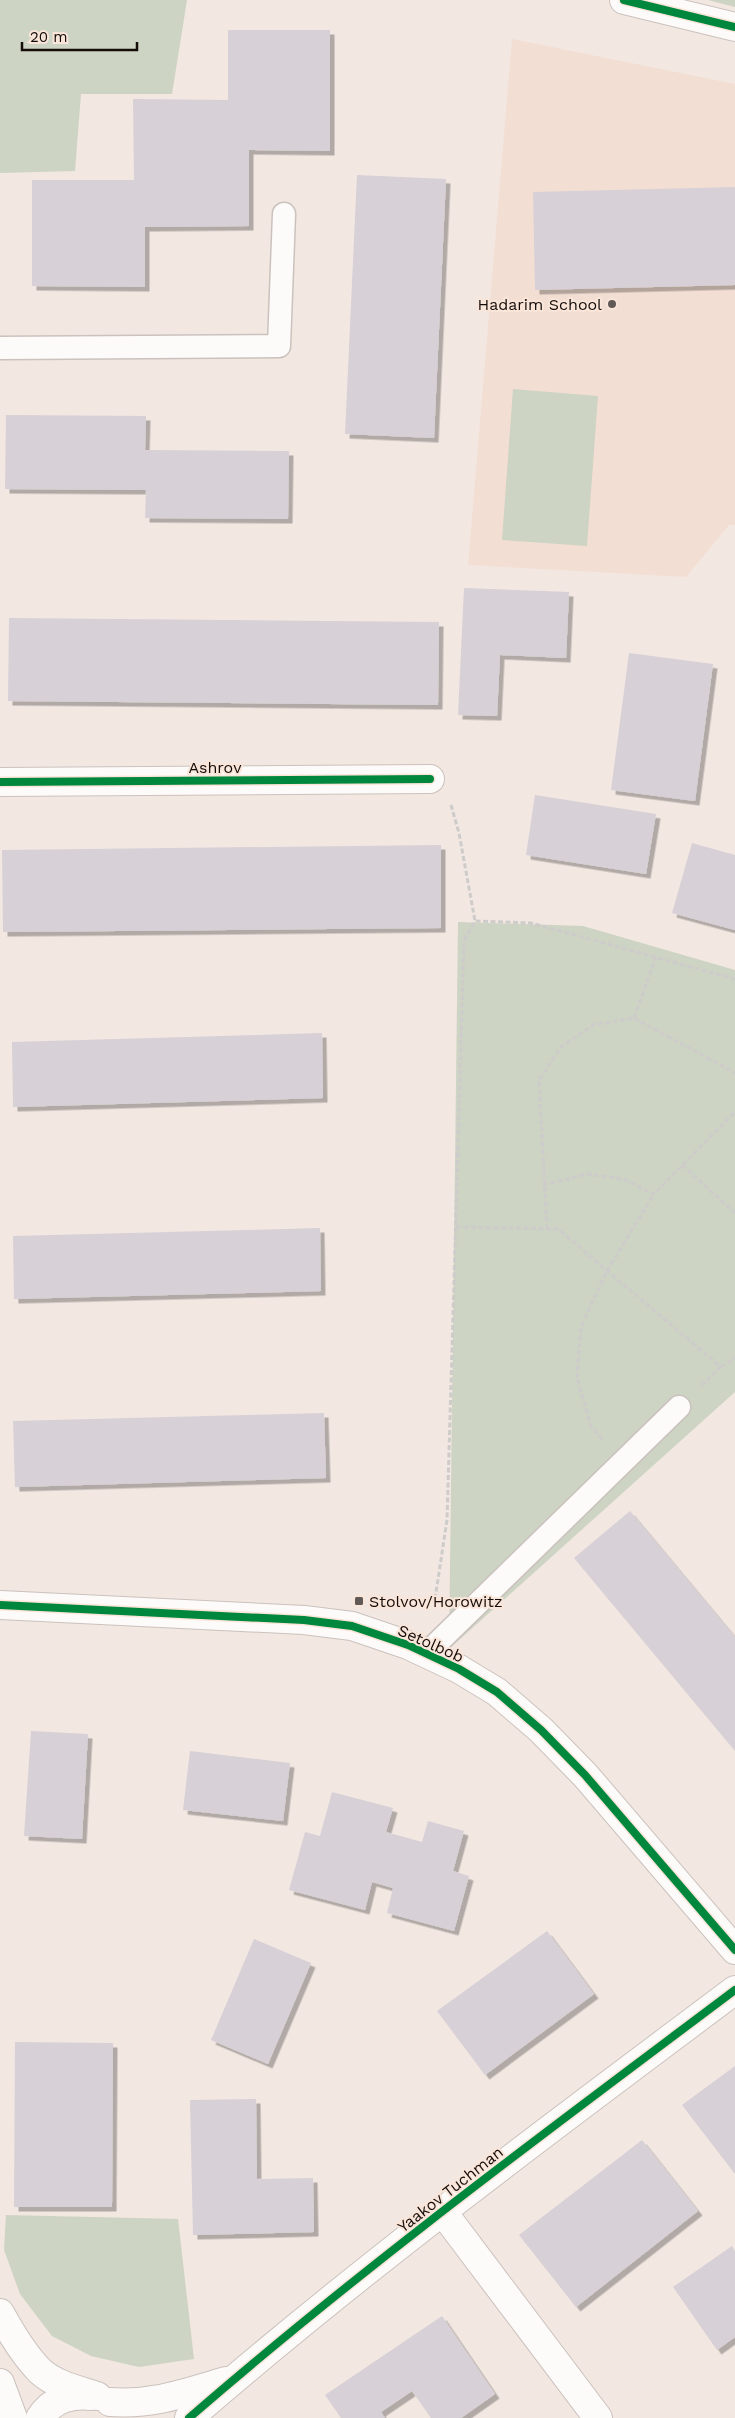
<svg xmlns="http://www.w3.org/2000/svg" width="735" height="2418" font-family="'Work Sans',sans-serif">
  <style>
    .built { fill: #f3ded3 }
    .green { fill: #cdd4c4 }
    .building { fill: #d7d0d7; filter: url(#shadow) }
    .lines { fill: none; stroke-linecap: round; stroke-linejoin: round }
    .lane-casing { stroke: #cbc2bd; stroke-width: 25 }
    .street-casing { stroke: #cbc2bd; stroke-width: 30 }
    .secondary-casing { stroke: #cbc2bd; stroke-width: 30 }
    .path { stroke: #ceccca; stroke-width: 3; stroke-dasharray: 5 2.5; stroke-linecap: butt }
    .lane { stroke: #fdfbfa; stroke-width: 22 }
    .street { stroke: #fdfbfa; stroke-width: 28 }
    .secondary { stroke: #fdfbfa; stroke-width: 28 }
    .cycleway-casing { stroke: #fae5d9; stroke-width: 11 }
    .cycleway { stroke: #00873e; stroke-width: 8 }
    .poi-dot { fill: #615955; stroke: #fae5d9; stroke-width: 2 }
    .labels { text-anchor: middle; stroke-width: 4; stroke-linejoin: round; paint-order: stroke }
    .poi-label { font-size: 16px; fill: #130c09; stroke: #fae5d9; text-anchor: end }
    .street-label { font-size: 16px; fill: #130c09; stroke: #fae5d9 }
  </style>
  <defs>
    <filter id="shadow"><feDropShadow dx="4.5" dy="4.5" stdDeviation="0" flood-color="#0004"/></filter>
  </defs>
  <rect width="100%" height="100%" fill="#f2e7e1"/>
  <!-- built -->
  <polygon class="built" points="512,39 735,84 735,525 729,525 686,577 468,565"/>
  <!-- green -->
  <g class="green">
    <polygon points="0,0 187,0 172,94 81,94 75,171 0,173"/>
    <polygon points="708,0 735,0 735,7"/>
    <polygon points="513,389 598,396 587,546 502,540"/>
    <polygon points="458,922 583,926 735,970 735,1392 449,1649"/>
    <polygon points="6,2215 178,2219 194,2359 139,2367 91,2356 52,2336 20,2294 4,2250"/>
  </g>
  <!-- building -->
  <g class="building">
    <polygon points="228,30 330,30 330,151 249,150 249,226 145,227 145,287 32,286 32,180 134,180 133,99 228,100"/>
    <polygon points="357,175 446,179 434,438 345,434"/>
    <polygon points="735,187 735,285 535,290 533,192"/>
    <polygon points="6,415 146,416 145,450 289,451 288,519 145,518 146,490 5,489"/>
    <polygon points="464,588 569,592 566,658 500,655 497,716 458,715"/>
    <polygon points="9,618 439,622 438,705 8,701"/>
    <polygon points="629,653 713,664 695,801 611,790"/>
    <polygon points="535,795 656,814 646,874 526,855"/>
    <polygon points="692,843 735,855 735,930 672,913"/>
    <polygon points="441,845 441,928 3,932 2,850"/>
    <polygon points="322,1033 323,1098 13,1107 12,1042"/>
    <polygon points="320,1228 321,1291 14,1299 13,1236"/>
    <polygon points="324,1413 326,1478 15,1487 13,1421"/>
    <polygon points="630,1511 735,1637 735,1751 574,1558"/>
    <polygon points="31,1731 88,1734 82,1839 24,1836"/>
    <polygon points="190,1751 290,1763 283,1821 183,1810"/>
    <polygon points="332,1792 393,1808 386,1832 422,1842 428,1821 464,1831 453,1871 469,1876 454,1931 387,1913 393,1888 372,1882 365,1910 289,1890 305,1832 320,1836"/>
    <polygon points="547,1931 594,1994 485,2075 437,2011"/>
    <polygon points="254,1939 311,1963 268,2064 211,2040"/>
    <polygon points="15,2042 113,2043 112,2207 14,2207"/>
    <polygon points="735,2066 735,2174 682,2105"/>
    <polygon points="256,2099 257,2179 313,2178 314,2232 193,2235 190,2100"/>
    <polygon points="642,2140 698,2211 576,2307 519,2235"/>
    <polygon points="732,2246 735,2251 735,2337 717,2350 673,2287"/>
    <polygon points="442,2316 495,2394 461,2418 431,2418 412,2391 381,2412 385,2418 341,2418 325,2395"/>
  </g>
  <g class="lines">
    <!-- lane casing -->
    <g class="lane-casing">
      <g id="lane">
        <polyline points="0,348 279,346 284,214"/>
        <polyline points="427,1653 679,1407"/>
      </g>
    </g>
    <!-- street casing -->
    <g class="street-casing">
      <g id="street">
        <polyline points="0,782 430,779"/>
        <polyline points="0,1605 304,1620 352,1626 408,1645 459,1669 497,1692 541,1730 585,1775 735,1950"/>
        <polyline points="442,2211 598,2418"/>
        <path d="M 0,2313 C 11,2333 24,2355 40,2371 C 55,2385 79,2390 97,2396"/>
        <polyline points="0,2383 13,2418"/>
        <path d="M 110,2402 C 154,2405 185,2393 226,2381"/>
        <path d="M 40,2418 C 51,2400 71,2394 91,2396"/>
        <path d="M 189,2418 C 364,2266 550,2129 735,1990"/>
      </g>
    </g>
    <!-- secondary casing -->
    <g class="secondary-casing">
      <polyline id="secondary" points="624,0 735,27"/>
    </g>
    <!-- path -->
    <g class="path">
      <polyline points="451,805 459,833 475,921"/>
      <polyline points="634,1018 735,1073"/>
      <polyline points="682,1165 735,1213"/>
      <polyline points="543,1185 586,1174 623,1179 654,1194 735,1112"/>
      <polyline points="456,1227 558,1229 721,1367 702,1385"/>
      <polyline points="547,1229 539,1080 562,1046 593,1025 634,1018 656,957"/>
      <polyline points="721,1367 735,1358"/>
      <polyline points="602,1439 591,1426 577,1378 581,1327 607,1271 654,1194"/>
      <polyline points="435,1599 447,1520 464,941 475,921 531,923 735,979"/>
    </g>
    <!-- lane -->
    <use href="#lane" class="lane"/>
    <!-- street -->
    <use href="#street" class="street"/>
    <!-- secondary -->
    <use href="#secondary" class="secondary"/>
    <!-- cycleway casing -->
    <g class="cycleway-casing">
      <g id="cycleway">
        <polyline points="624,0 735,27"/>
        <polyline points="0,782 430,779"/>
        <polyline points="0,1605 304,1620 352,1626 408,1645 459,1669 497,1692 541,1730 585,1775 735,1950"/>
        <path d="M 189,2418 C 364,2266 550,2129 735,1990"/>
      </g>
    </g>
    <!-- cycleway -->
    <use href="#cycleway" class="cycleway"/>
  </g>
  <!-- markers -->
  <g class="poi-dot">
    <circle cx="612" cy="304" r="5"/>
    <rect x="354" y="1596" width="10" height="10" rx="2.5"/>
  </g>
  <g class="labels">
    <!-- poi labels -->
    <g class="poi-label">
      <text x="602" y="310">Hadarim School</text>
      <text x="369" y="1607" text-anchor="start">Stolvov/Horowitz</text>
    </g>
    <!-- street labels -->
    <g class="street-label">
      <text x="215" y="773">Ashrov</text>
      <text transform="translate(431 1643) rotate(24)" y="6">Setolbob</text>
      <text transform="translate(450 2189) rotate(-38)" y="6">Yaakov Tuchman</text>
    </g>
  </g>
  <!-- scale -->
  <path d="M22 42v8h115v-8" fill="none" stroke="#130c09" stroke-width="2.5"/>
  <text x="30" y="42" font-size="15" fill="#130c09" stroke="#fae5d9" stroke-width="4" paint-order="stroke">20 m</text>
</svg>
